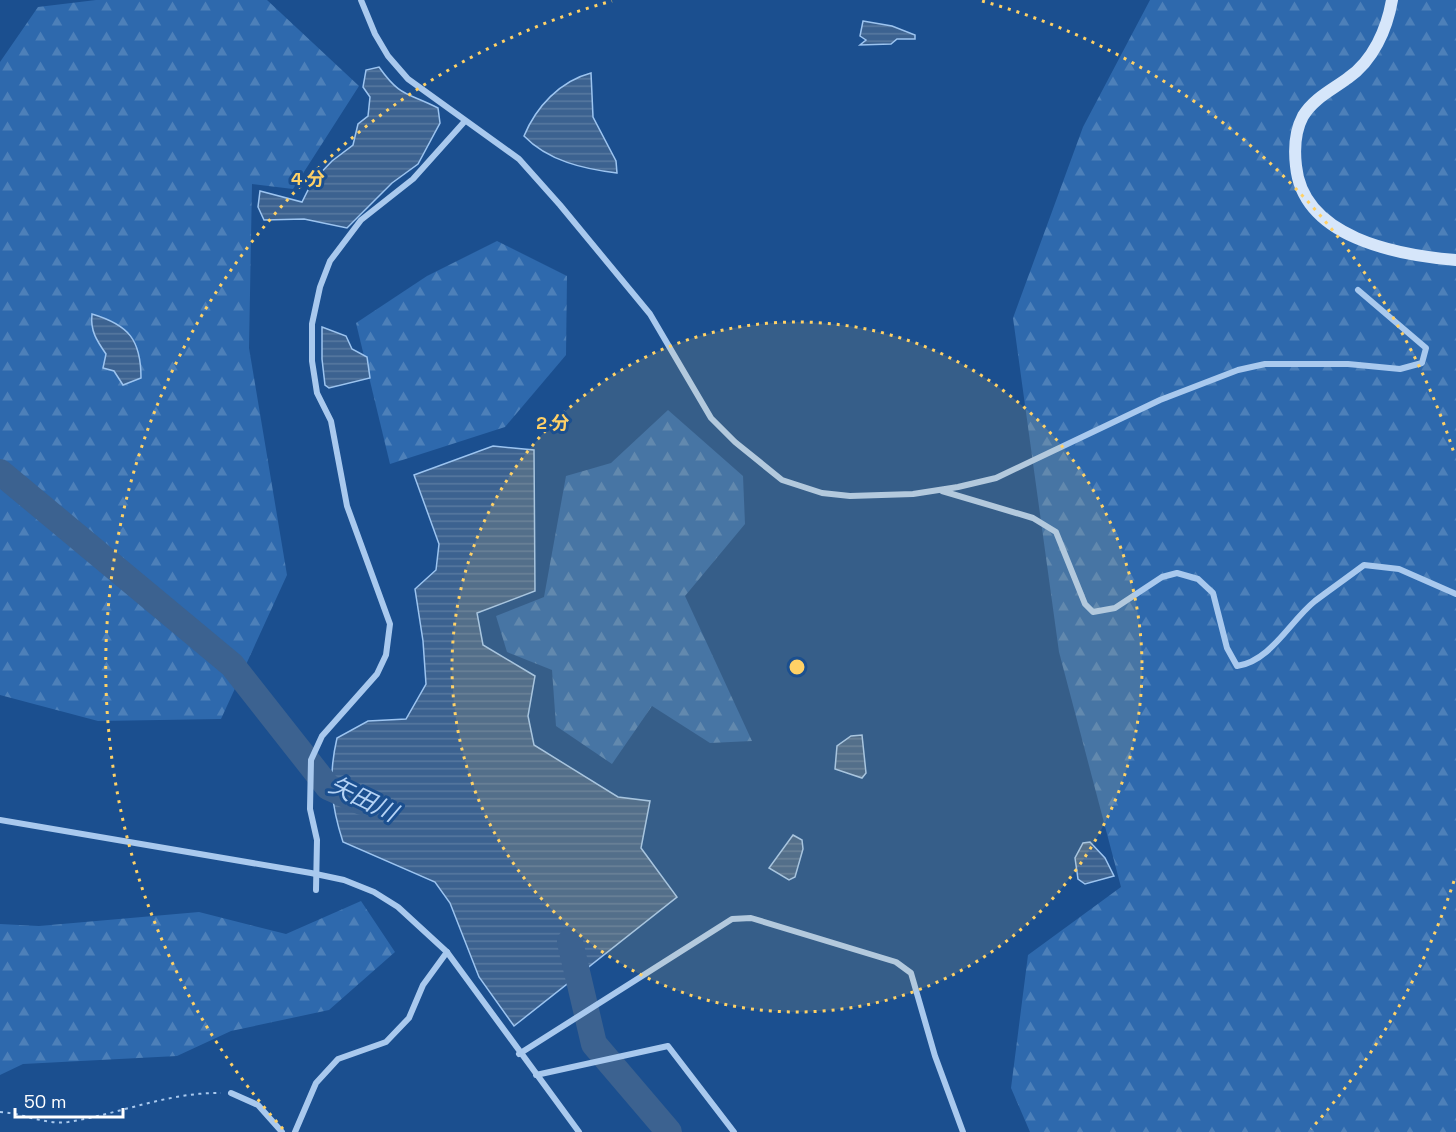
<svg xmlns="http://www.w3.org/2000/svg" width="1456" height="1132" font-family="'Space Grotesk','Noto Sans JP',sans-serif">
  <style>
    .forest { fill: url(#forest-firs) }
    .water { fill: url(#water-rules); stroke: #9cc4f0; stroke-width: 1.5 }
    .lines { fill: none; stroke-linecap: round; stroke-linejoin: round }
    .river { stroke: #3c6290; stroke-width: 26 }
    .path { stroke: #a9c9ee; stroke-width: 2; stroke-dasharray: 3 4.5; stroke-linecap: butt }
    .street { stroke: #a9c9ee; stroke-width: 6 }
    .secondary { stroke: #d6e6fa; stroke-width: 12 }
    .ring { fill: none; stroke: #ffd166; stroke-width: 3; stroke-dasharray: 3 6 }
    .labels { text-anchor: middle; stroke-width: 6; stroke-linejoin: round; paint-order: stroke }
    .water-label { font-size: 24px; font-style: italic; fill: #b5d3f5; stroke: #1b4f8f }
    .centre { fill: #ffd166; stroke: #1b4f8f; stroke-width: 3 }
    .ring-label { font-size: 18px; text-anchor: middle; font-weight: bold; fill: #ffd166; stroke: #1b4f8f; stroke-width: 6; stroke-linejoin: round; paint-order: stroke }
  </style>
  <defs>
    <pattern id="forest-firs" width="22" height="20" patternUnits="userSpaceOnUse" patternTransform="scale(1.5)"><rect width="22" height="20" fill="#2e69ad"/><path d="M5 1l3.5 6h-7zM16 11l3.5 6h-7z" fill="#4d80b9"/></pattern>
    <pattern id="water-rules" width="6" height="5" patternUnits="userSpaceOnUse" patternTransform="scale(1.5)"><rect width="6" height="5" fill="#3c6290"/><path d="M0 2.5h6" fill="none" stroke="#597aa1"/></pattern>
  </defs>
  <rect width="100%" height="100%" fill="#1b4f8f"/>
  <!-- forest -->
  <g class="forest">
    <polygon points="96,0 267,0 359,86 293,189 252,184 249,348 287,575 221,719 98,721 0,695 0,62 38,7"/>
    <polygon points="1150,0 1456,0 1456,1132 1030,1132 1011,1088 1028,955 1121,887 1059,652 1013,318 1083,127"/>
    <polygon points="497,241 567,276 566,355 505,427 390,464 356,323 427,276"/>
    <polygon points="668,410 743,476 745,524 685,596 752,741 710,743 652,706 612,764 556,726 552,670 507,652 496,616 544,597 566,476 611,463"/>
    <polygon points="361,901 395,952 329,1010 231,1031 177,1056 23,1064 0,1075 0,924 39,926 199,912 286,934"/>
  </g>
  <!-- water -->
  <g class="water">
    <polygon points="863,21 892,26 915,35 915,39 897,39 891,44 860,45 866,40 860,36"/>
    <path d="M 379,67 C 401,98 407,92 438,108 L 440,123 L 418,164 L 392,183 L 347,228 L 304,219 L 264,220 L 258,207 L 260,191 L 302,202 L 312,182 L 332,161 L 353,145 L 358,124 L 368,116 L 370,97 L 363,87 L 366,70 Z"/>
    <path d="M 591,73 L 593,117 L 616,161 L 617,173 C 584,169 548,161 524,136 C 536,107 560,81 591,73 Z"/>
    <path d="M 92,314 C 129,325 141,340 141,378 L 123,385 L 114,371 L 103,368 L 106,354 C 97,341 90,331 92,314 Z"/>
    <polygon points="322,327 346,336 352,349 367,357 370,378 329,388 325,385 322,359"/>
    <path d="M 493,446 L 534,450 L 535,591 L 477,613 L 483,645 L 535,676 L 528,716 L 534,745 L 618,797 L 650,801 L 641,848 L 677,897 L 514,1026 L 479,977 L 450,903 L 435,882 L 343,842 C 331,805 328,777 337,738 L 368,721 L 406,719 L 426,684 L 423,641 L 415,589 L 436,570 L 439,544 L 414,475 Z"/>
    <polygon points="862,735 866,773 862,778 835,769 837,746 851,736"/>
    <polygon points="793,835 802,840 803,849 795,877 789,880 769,868"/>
    <polygon points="1090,842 1105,858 1114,876 1085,884 1078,879 1075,858 1083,843"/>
  </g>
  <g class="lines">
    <!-- river -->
    <g class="river">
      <polyline points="0,472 232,665 328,787 362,802"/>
      <polyline points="570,942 594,1044 669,1132"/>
    </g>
    <!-- path -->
    <path class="path" d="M 0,1112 C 23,1113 44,1125 68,1122 C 119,1114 169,1092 221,1093"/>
    <!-- street -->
    <g class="street">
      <polyline points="361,0 375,34 388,56 408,79 519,159 560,205 650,314 711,418 735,442 782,480 822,493 850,496 913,494 958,487 996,478 1160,400 1238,370 1265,364 1348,364 1400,369 1422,363 1426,348 1358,290"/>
      <path d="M 942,491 L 1033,518 L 1056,532 L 1085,604 L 1093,612 L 1115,608 L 1162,577 L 1177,573 L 1198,579 L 1213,593 L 1227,648 L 1237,666 C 1271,661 1290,621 1315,601 C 1331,589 1348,577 1364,565 L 1399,569 L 1456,594"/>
      <polyline points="0,820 311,873 344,880 374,892 398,907 447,952 579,1132"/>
      <polyline points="316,890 317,840 310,809 311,760 322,736 377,674 386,655 390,624 347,506 331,421 317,393 312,361 312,324 320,287 330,261 361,220 413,179 465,121"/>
      <polyline points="519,1054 732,919 751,918 896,962 911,973 935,1056 963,1132"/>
      <polyline points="536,1075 668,1046 734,1132"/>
      <polyline points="231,1093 258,1105 282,1132"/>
      <polyline points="295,1132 316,1083 338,1059 386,1042 409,1018 423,985 447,952"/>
    </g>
    <!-- secondary -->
    <path class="secondary" d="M 1392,0 C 1387,29 1373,61 1348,78 C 1332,90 1314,98 1303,116 C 1295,131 1294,149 1296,166 C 1303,238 1397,255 1456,260"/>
  </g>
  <!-- distance rings -->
  <circle cx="797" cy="667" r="345" fill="#ffd166" fill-opacity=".12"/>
  <g class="ring">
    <circle cx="797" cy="667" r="345"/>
    <path d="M1454 881A691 691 0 0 1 1311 1129M283 1129A691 691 0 0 1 612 1M982 1A691 691 0 0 1 1454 453"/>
  </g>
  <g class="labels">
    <!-- water labels -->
    <g class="water-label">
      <text transform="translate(363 799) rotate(26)" y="8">矢田川</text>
    </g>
  </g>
  <circle cx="797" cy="667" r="9" class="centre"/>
  <g class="ring-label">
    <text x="308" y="185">4 分</text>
    <text x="553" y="429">2 分</text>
  </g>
  <!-- scale -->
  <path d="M15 1108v9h108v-9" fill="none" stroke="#ffffff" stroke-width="3"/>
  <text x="24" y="1108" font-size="18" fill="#ffffff" stroke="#1b4f8f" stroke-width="4.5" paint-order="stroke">50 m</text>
</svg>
